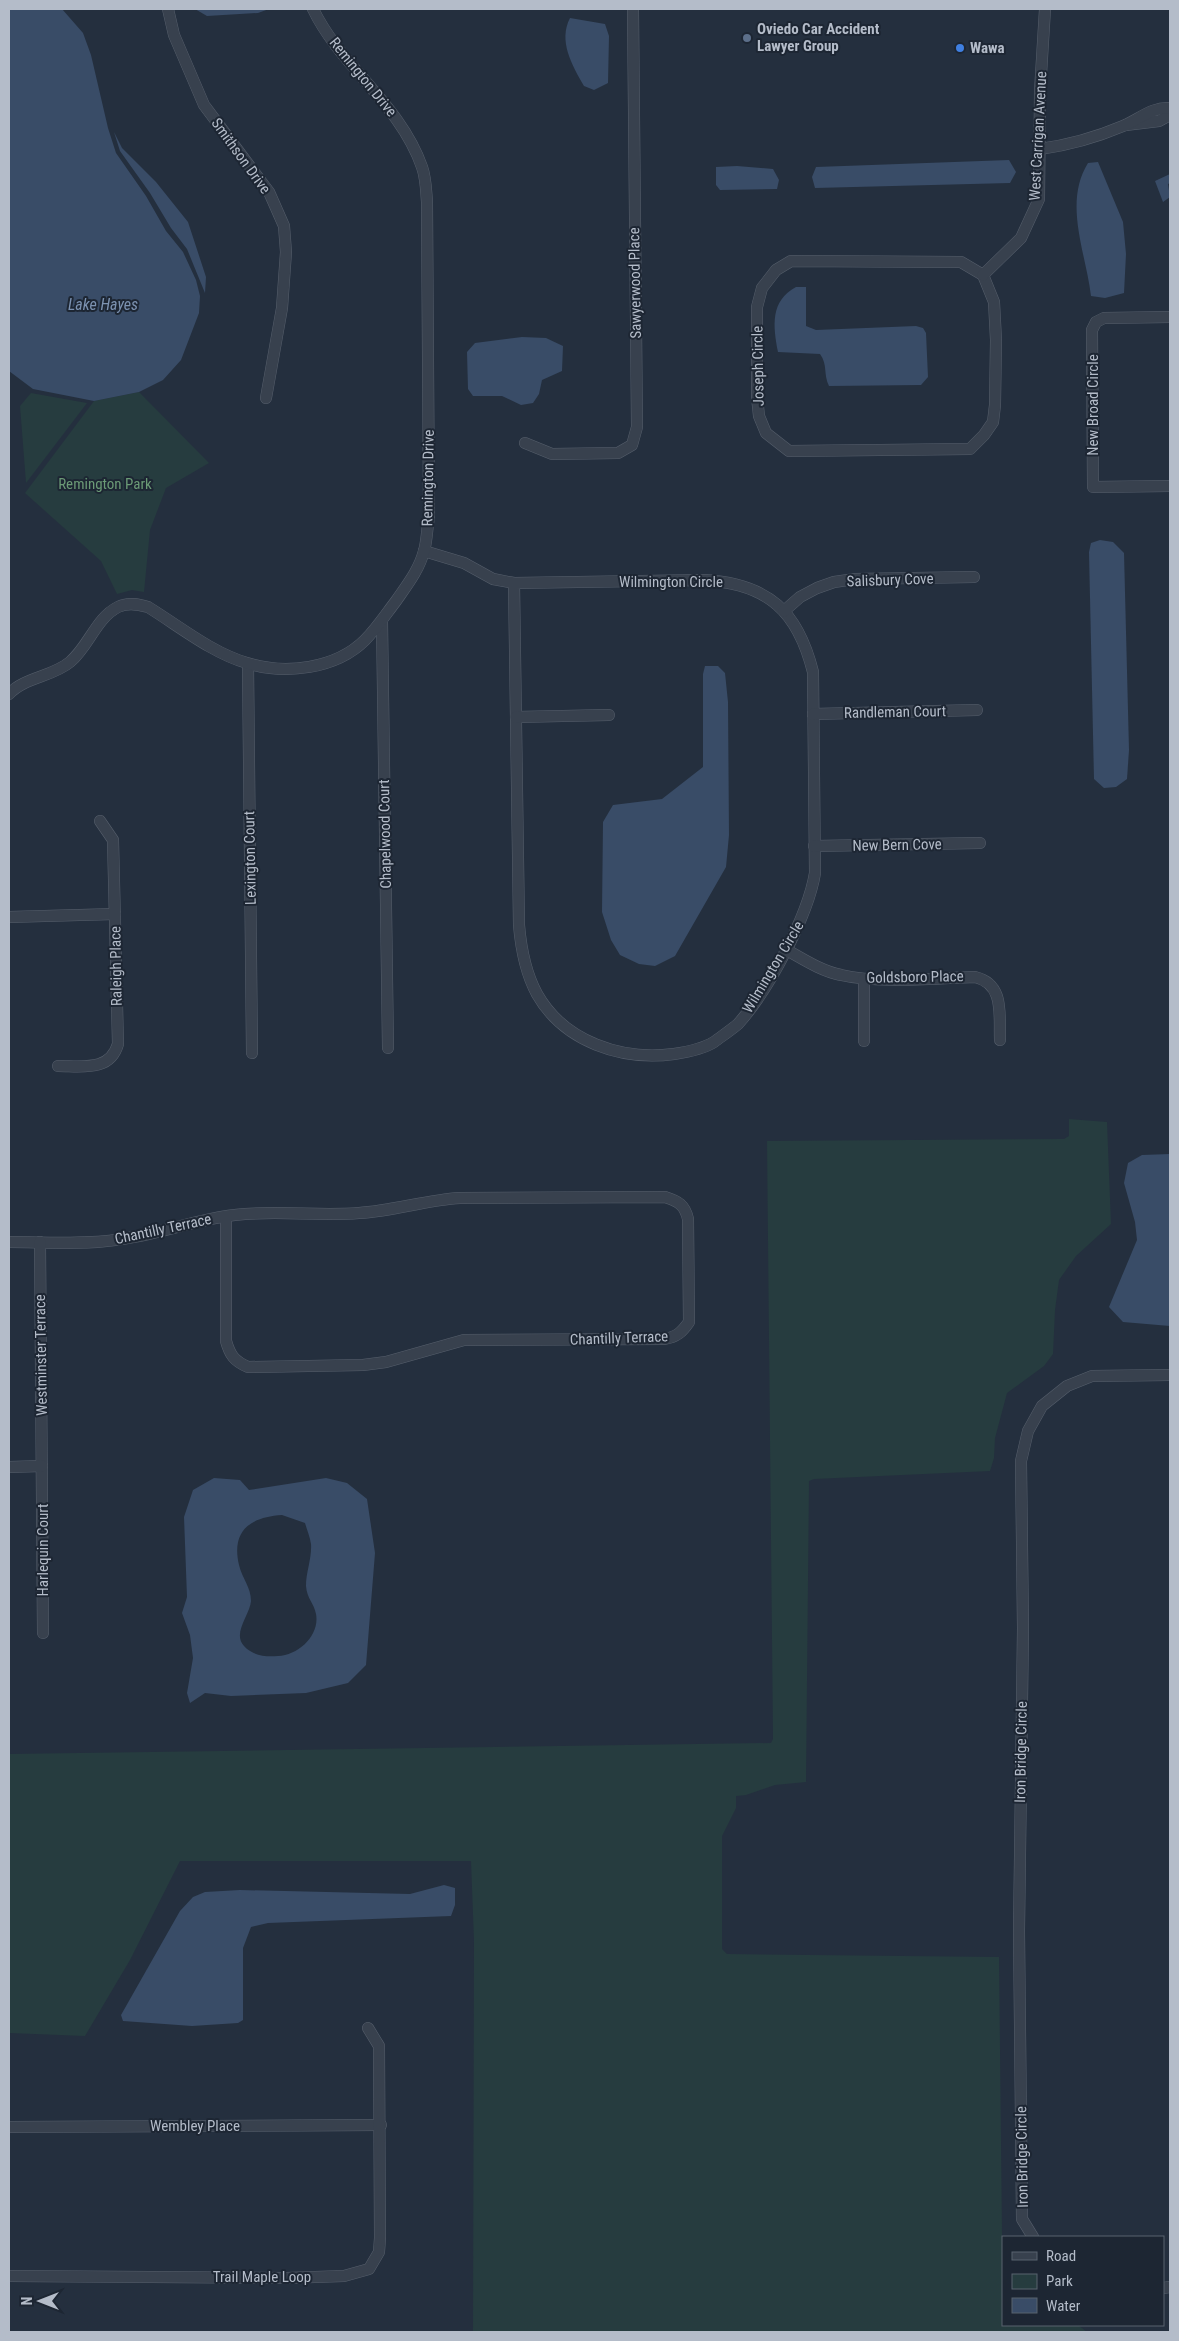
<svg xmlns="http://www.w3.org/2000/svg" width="1179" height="2341" font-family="'Roboto Condensed',sans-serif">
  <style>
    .green { fill: #263c3f }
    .water { fill: #394c67; fill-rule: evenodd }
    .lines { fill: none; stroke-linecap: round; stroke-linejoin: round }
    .minor-casing { stroke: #565f6c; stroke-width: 12 }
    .minor { stroke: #38414e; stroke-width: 11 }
    .service-dot { fill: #5c6f8a; stroke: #1d2633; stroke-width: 2 }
    .shop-dot { fill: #3f7fe0; stroke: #1d2633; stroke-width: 2 }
    .labels { text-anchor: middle; stroke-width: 4; stroke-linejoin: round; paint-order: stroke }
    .poi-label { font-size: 15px; font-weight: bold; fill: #b4bcc9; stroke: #1d2633; text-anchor: start }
    .street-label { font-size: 15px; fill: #b4bcc9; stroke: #1d2633 }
    .park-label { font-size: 15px; fill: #6b9a76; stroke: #1d2633 }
    .water-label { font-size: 16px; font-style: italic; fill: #7c92b1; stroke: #1d2633 }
  </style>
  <rect width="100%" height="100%" fill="#242f3e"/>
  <!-- green -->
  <g class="green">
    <polygon points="139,392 209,463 166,488 150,530 144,592 132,590 117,594 101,561 25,493 94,401"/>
    <polygon points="31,393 87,403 26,483 20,406"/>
    <polygon points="1069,1119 1107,1122 1111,1224 1076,1256 1059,1280 1055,1310 1053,1354 1044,1366 1007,1393 995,1438 994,1458 990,1471 814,1479 809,1481 806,1782 775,1785 746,1795 736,1796 736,1808 722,1836 722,1949 727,1954 999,1957 1003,2325 1078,2325 1087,2332 473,2332 474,1941 471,1861 180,1861 130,1960 85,2036 9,2033 9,1754 771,1743 773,1739 767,1141 1064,1139 1069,1136"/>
  </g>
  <!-- water -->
  <g class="water">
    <polygon points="9,9 62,9 83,33 91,55 108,128 116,153 146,196 166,231 183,252 196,280 200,296 199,313 181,360 163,380 139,392 94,401 33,389 9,371"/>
    <polygon points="195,9 269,9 258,13 207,16"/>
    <path d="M 570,18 L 605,24 L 609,36 L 608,83 L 594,90 L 584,86 C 572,65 558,41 570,18 Z"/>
    <polygon points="114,132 122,148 156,182 188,222 206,277 205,293 187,249 171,228 150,193 120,151"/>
    <polygon points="1009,160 1016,172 1010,183 815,188 812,177 816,167"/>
    <path d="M 1098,162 L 1123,222 L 1126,254 L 1124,293 L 1105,298 L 1091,296 C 1086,253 1063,203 1088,163 Z"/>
    <polygon points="737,166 773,169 779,180 777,189 720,190 716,185 716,167"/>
    <polygon points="1170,174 1170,183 1168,184 1170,197 1163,202 1155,181"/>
    <path d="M 796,287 L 806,287 L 806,326 L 816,330 L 916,326 L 923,328 L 926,333 L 928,377 L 921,385 L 829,386 C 823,374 828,365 820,354 L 778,352 C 773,326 770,301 796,287 Z"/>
    <polygon points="522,337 546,338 563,346 562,371 542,380 539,394 533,403 521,405 502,396 473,396 468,389 467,352 475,343"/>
    <polygon points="1100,540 1113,542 1124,553 1129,750 1127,779 1116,787 1104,788 1094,779 1089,552 1091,543"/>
    <polygon points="705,666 718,666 725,673 728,702 729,835 726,867 675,956 655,966 639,964 620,955 611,940 602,912 603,822 613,805 662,799 703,767 703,674"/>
    <polygon points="1170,1154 1170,1326 1123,1322 1109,1307 1137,1240 1135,1222 1124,1183 1128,1163 1142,1155"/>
    <path d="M 214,1478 L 240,1480 L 249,1490 L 326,1478 L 347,1483 L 367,1499 L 375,1553 L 366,1665 L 348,1683 L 306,1693 L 231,1696 L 205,1693 L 190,1703 L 187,1693 L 193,1658 L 190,1635 L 182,1613 L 187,1597 L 184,1517 L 193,1490 ZM 282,1515 L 305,1523 C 307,1530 310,1537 311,1544 C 312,1558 306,1572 306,1586 C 307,1599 314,1603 316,1614 C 320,1635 299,1655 278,1656 C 266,1657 253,1656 244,1646 C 232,1633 250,1615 251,1601 C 251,1587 242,1578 239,1565 C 231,1531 250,1517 282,1515 Z"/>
    <polygon points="444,1885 455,1888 455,1905 451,1916 268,1923 251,1927 243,1948 243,2020 238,2023 192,2026 123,2021 121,2015 180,1911 193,1897 205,1892 240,1890 410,1894"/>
  </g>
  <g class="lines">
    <!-- minor casing -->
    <g class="minor-casing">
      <g id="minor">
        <polyline points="168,9 174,35 204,105 269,192 284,226 286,252 282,308 266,398"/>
        <polyline points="1126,125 1159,121 1170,115"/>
        <path d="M 1040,149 C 1069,145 1097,137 1123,126 C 1140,119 1151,107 1170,108"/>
        <polygon points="791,261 961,262 983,275 994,302 996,340 995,405 993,422 984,435 970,449 789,451 766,433 759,416 757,397 757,307 762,288 776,270"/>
        <polyline points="983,275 1021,238 1039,199 1040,91 1045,9"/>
        <polyline points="1170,317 1104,318 1096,322 1092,330 1093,487 1170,486"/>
        <polyline points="525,443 552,454 618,453 632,445 637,427 633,9"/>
        <path d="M 424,551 L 464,563 L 493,579 L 514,583 L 705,580 C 769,584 798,612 813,672 L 815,873 C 808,916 768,991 738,1024 C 731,1030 722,1036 714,1042 C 703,1049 687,1052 674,1054 C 622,1061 564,1042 537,994 C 525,972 521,949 519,925 L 514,583"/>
        <polyline points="784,611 800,597 817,588 834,582 855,579 974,577"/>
        <polyline points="382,621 388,1048"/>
        <polyline points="248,664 252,1053"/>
        <path d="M 9,694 C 25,677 52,677 70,662 C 89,646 96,618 118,607 C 128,602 138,604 148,607 C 179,626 212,653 247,663 C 285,675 336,669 365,640 C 377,628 386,614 396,601 C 407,585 419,570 424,551 C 427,541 427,528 429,517 L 427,202 C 426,190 426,178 422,167 C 400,104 341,67 313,9"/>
        <polyline points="813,714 977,710"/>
        <polyline points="516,717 609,715"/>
        <polyline points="814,846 980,843"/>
        <polyline points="9,917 115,914"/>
        <path d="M 785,949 C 803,959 821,971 841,975 C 880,984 934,978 975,977 C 1005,984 999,1015 1000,1040"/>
        <polyline points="864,979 864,1041"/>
        <path d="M 58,1066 C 82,1066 110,1072 118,1044 L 113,840 L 100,821"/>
        <path d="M 9,1242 C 43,1242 81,1245 115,1240 C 159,1235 201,1217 245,1214 C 283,1211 321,1216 359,1213 C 393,1211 426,1200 460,1198 L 665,1197 C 678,1201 685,1205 688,1219 L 689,1322 C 682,1332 677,1337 664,1339 L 464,1340 L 386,1362 L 363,1365 L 248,1367 C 234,1361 230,1355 226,1341 L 226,1217"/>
        <polyline points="40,1242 43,1633"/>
        <polyline points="9,1467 42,1466"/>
        <polyline points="9,2127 381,2125"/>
        <polyline points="1033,2237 1022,2219 1019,1931 1023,1628 1021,1461 1028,1431 1042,1406 1067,1386 1092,1376 1170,1375"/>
        <polyline points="9,2276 286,2278 344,2276 369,2269 379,2252 380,2238 379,2046 368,2028"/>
        <polyline points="1163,2288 1170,2287"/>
      </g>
    </g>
    <!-- minor -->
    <use href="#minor" class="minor"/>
  </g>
  <!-- markers -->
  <circle class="service-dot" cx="747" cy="38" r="5"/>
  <circle class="shop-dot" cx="960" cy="48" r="5"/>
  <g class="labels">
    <!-- poi labels -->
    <g class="poi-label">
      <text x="757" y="34">Oviedo Car Accident<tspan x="757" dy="17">Lawyer Group</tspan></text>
      <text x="970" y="53">Wawa</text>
    </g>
    <!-- street labels -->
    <g class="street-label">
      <text transform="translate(363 77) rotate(51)" y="5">Remington Drive</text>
      <text transform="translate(1038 136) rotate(-87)" y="5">West Carrigan Avenue</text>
      <text transform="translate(241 156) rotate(54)" y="5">Smithson Drive</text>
      <text transform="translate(635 283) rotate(-91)" y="5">Sawyerwood Place</text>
      <text transform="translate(758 366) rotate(-91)" y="5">Joseph Circle</text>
      <text transform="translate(1093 405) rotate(-90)" y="5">New Broad Circle</text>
      <text transform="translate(428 478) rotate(-89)" y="5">Remington Drive</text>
      <text transform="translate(890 580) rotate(-2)" y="5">Salisbury Cove</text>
      <text x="671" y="587">Wilmington Circle</text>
      <text transform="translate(895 712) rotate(-1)" y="5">Randleman Court</text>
      <text transform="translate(385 834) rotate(-91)" y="5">Chapelwood Court</text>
      <text transform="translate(897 845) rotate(-1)" y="5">New Bern Cove</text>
      <text transform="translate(250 858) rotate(-91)" y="5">Lexington Court</text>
      <text transform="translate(116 966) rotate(-91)" y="5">Raleigh Place</text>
      <text transform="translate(773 967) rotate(-59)" y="5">Wilmington Circle</text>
      <text transform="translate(915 977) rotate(-1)" y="5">Goldsboro Place</text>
      <text transform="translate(163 1229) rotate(-12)" y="5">Chantilly Terrace</text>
      <text transform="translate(619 1338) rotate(-2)" y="5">Chantilly Terrace</text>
      <text transform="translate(41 1355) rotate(-91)" y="5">Westminster Terrace</text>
      <text transform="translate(43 1550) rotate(-90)" y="5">Harlequin Court</text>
      <text transform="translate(1021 1752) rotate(-89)" y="5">Iron Bridge Circle</text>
      <text x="195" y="2131">Wembley Place</text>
      <text transform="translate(1022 2157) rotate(-91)" y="5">Iron Bridge Circle</text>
      <text x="262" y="2282">Trail Maple Loop</text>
    </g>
    <!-- park labels -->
    <g class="park-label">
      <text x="105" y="489">Remington Park</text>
    </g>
    <!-- water labels -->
    <g class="water-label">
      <text x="103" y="310">Lake Hayes</text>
    </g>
  </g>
  <!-- border -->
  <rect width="1179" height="2341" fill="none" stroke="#b4bcc9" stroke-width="20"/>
  <!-- legend -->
  <rect x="1002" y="2236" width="162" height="90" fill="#1d2633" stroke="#59626f"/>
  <rect x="1012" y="2252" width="25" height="8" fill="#38414e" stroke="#59626f"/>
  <text x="1046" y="2261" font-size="15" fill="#b4bcc9">Road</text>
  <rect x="1012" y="2274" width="25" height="15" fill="#263c3f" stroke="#59626f"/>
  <text x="1046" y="2286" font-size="15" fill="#b4bcc9">Park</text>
  <rect x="1012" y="2298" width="25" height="15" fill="#394c67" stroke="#59626f"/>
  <text x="1046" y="2311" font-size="15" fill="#b4bcc9">Water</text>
  <!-- north arrow -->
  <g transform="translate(40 2301) rotate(270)" stroke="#1d2633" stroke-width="4" paint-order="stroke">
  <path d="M0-4L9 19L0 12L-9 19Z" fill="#b4bcc9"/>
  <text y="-8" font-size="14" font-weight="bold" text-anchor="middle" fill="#b4bcc9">N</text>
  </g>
</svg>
